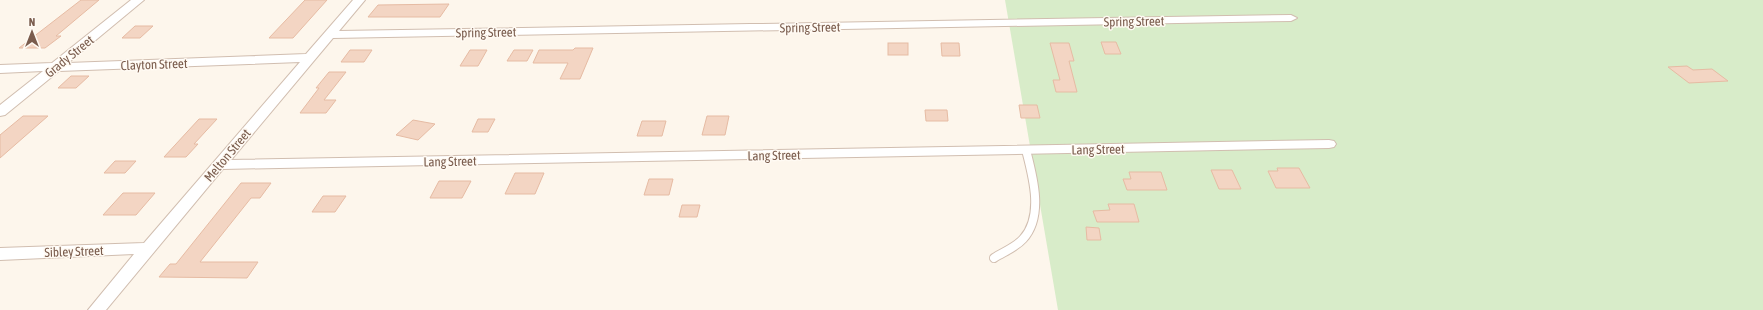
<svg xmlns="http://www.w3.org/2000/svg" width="1763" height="310" font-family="'Asap Condensed',sans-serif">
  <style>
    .green { fill: #d8ecc9 }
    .building { fill: #f3d5c3; stroke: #e6bba3 }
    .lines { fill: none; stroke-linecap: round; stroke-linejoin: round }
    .lane-casing { stroke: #d1beb0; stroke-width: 10 }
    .street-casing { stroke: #d1beb0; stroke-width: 2 }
    .lane { stroke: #fff; stroke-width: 8 }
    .street { fill: #fff; fill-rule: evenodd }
    .labels { text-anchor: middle; stroke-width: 3; stroke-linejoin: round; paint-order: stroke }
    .street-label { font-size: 13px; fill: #7a5c4d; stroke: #fffaf3 }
  </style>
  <rect width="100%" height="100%" fill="#fdf6ec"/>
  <!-- green -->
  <polygon class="green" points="1005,0 1763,0 1763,310 1058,310"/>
  <!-- building -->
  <g class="building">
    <polygon points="81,0 99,0 56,36 61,36 45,48 19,48"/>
    <polygon points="305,0 327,0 293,38 269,38"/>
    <polygon points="449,4 440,17 368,17 378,5"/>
    <polygon points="135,26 153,26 140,38 122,38"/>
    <polygon points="1101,42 1116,42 1121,54 1105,54"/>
    <rect x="888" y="43" width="20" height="12"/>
    <polygon points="941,43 959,43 960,56 942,56"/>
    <polygon points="1050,43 1069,43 1074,61 1069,61 1077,92 1056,92 1053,80 1060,80"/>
    <polygon points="575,48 593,48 580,79 560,79 568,63 533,63 539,50 573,50"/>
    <polygon points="350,50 372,50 364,62 341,62"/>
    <polygon points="470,50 487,50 478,66 460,66"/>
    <polygon points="514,50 533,50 527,61 507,61"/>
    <polygon points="1687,66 1693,70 1712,69 1728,81 1689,83 1668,67"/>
    <polygon points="329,72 346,72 324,100 336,100 326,113 300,113 319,88 316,88"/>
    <polygon points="71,76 89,76 76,88 58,88"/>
    <polygon points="1019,105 1037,105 1040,118 1021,118"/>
    <polygon points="925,110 947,110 948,121 926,121"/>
    <polygon points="23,116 48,116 0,158 0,135"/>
    <polygon points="707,116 729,116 725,135 702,135"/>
    <polygon points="199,119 217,119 194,144 198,144 186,157 164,157"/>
    <polygon points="478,119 495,119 488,132 472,132"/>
    <polygon points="413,120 435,124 418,140 396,135"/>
    <polygon points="642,121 666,121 662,136 637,136"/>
    <polygon points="115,161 136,161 125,173 104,173"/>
    <polygon points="1277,168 1299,168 1310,188 1276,188 1268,171 1278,171"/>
    <polygon points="1211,170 1232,170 1241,189 1219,189"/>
    <polygon points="1129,172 1161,172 1167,190 1127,190 1123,179 1131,179"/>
    <polygon points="515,173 544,173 535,194 505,194"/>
    <polygon points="649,179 673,179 669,195 644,195"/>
    <polygon points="439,181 471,181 462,198 430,198"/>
    <polygon points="241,183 271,183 260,198 251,198 200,262 258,262 247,278 159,277 170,264 176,264"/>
    <polygon points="123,193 155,193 136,215 103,215"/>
    <polygon points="323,196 346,196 335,212 312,212"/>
    <polygon points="1108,204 1134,204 1139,222 1097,222 1093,211 1110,210"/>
    <polygon points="682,205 700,205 697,217 679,217"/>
    <polygon points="1086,227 1099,228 1101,240 1087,240"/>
  </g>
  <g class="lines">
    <!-- lane casing -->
    <g class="lane-casing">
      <path id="lane" d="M 994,258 C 1003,252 1015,248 1023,239 C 1044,216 1033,177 1026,150"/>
    </g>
    <!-- street casing -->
    <g class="street-casing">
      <polygon id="street" points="131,0 144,0 68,63 306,54 353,0 365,0 339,31 1291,15 1297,18 1291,21 333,38 231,160 1329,140 1334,141 1336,144 1334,147 1329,148 223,169 106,310 88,310 134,254 0,260 0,248 144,243 300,62 59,71 5,115 0,116 0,105 43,71 0,73 0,65 52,63"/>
    </g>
    <!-- lane -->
    <use href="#lane" class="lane"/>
    <!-- street -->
    <use href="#street" class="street"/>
  </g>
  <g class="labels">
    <!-- street labels -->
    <g class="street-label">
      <text transform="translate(1134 21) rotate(-1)" y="5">Spring Street</text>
      <text transform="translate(810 27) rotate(-1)" y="5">Spring Street</text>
      <text transform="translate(486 32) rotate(-1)" y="5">Spring Street</text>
      <text transform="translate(69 56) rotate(-39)" y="5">Grady Street</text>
      <text transform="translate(154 64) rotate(-2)" y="5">Clayton Street</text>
      <text transform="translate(1098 149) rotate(-1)" y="5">Lang Street</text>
      <text transform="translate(227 155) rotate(-50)" y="5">Melton Street</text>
      <text transform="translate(774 155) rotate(-1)" y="5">Lang Street</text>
      <text transform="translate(450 161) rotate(-1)" y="5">Lang Street</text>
      <text transform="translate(74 251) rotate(-2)" y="5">Sibley Street</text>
    </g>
  </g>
  <!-- north arrow -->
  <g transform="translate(32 32)" stroke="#fffaf3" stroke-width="3" paint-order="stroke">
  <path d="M0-3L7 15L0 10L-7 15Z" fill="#7a5c4d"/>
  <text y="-6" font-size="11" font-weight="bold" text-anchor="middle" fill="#7a5c4d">N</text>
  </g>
</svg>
